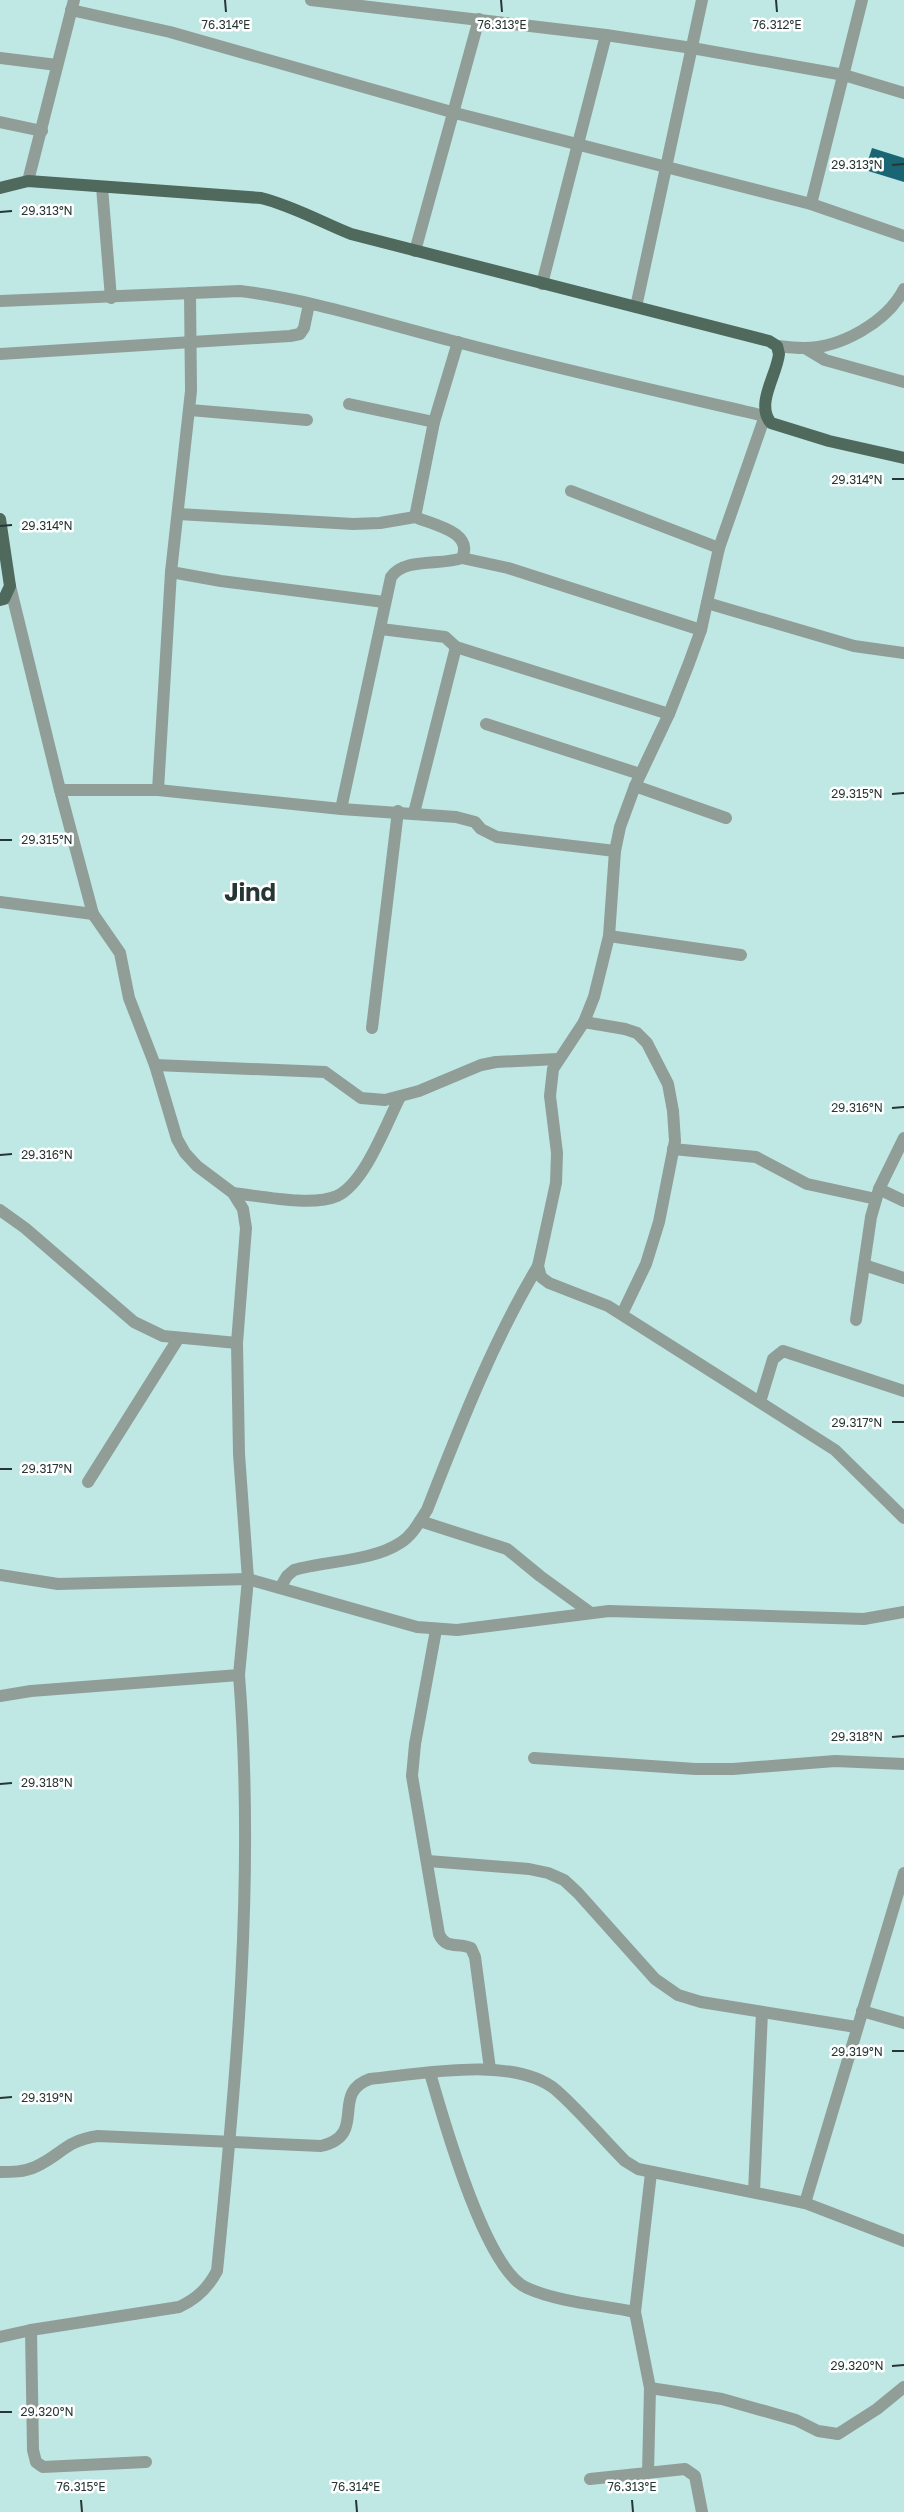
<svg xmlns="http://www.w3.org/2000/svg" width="904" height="2512" font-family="'Golos Text',sans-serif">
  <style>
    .building { fill: #196573 }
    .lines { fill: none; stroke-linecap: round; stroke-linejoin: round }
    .minor { stroke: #909e97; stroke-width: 12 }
    .major { stroke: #4f695c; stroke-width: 12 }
    .ticks { fill: none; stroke: #253634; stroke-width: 2 }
    .labels { text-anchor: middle; stroke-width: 5; stroke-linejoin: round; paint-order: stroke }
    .town-label { font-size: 25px; font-weight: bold; fill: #253634; stroke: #fff }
    .ticks-label { font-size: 12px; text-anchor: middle; fill: #253634; stroke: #fff; stroke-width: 5; stroke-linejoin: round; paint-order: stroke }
  </style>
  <rect width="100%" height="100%" fill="#bfe8e4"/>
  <!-- building -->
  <polygon class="building" points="872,148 904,158 904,182 865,170"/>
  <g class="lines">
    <!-- minor -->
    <g class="minor">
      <polyline points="311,0 606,35 692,48 844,75 904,93"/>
      <polyline points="71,10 170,32 455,113 811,204 904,236"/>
      <polyline points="0,58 57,65"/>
      <polyline points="0,122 42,131"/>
      <polyline points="28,181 74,0"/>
      <polyline points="102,187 111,298"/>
      <polyline points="811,204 862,0"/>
      <polyline points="415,251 479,19"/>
      <polyline points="542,284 606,35"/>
      <path d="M 0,301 L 240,291 C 314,300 385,324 457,342 C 559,369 662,392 765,416 L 719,548 L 701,630 L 689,663 L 669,714 L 635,786 L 620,827 L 615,851 L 609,936 L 594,997 L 584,1022 L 553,1069 L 550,1096 L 557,1153 L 556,1183 L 538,1266 L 541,1277 L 549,1283 L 608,1306 L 835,1450 L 904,1518"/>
      <polyline points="636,307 702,0"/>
      <path d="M 777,346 C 786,347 795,348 804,348 C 841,348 887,322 904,289"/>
      <polyline points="805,348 825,360 904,382"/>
      <polyline points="0,354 290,336 300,334 304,328 309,304"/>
      <polyline points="349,404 434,422"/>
      <polyline points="190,410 307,420"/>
      <polyline points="571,491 719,548"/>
      <polyline points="178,514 353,524 380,523 415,517"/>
      <polyline points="462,558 508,568 701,630"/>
      <polyline points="171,572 221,581 384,602"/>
      <polyline points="707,603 854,646 904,653"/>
      <polyline points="381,629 445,637 456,647 669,714"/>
      <polyline points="486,724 640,774"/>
      <polyline points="635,786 726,818"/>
      <polyline points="60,790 158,790 341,809 456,817 475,822 481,829 497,837 615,851"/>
      <polyline points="158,790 171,572 191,391 190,293"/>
      <path d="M 341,809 L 391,577 C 405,557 441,566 462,558 C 474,532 434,525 415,517 L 434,422 L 458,342"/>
      <polyline points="414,813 456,647"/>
      <polyline points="0,902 93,914"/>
      <polyline points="609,936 741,955"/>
      <polyline points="584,1022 625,1029 637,1033 647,1043 668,1084 673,1111 675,1141 659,1222 646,1264 622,1314"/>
      <polyline points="372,1028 398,811"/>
      <polyline points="155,1065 325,1072 361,1098 385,1100 419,1091 481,1065 496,1062 558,1059"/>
      <polyline points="673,1149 756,1157 807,1184 876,1199"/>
      <polyline points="879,1189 904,1201"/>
      <path d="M 233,1193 C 261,1196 312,1207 337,1196 C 365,1183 386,1124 400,1097"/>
      <polyline points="0,1210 25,1228 134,1322 163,1336 237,1343"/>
      <polyline points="864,1265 904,1278"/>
      <polyline points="856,1320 871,1217 879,1189 904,1138"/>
      <polyline points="760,1402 773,1359 783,1351 904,1391"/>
      <polyline points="88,1482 178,1339"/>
      <polyline points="420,1521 507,1549 540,1576 591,1613"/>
      <polyline points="0,1575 58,1584 248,1579 417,1627 457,1630 609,1611 864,1619 904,1612"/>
      <path d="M 280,1588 L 287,1576 L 294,1570 C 325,1561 373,1561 400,1543 C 413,1535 419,1522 427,1510 C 460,1426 492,1343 538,1266"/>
      <path d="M 436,1630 L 415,1744 L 412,1776 L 439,1934 C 446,1950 458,1942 471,1948 L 475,1957 L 490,2069"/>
      <polyline points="0,1696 31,1691 239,1675 248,1579 239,1454 237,1343 246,1228 243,1209 233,1193 197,1166 185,1153 177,1139 155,1065 129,998 120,953 93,914 60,790 10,586"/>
      <polyline points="534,1758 695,1769 733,1769 835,1761 904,1764"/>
      <polyline points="428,1861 529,1869 548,1873 564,1880 578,1893 655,1979 678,1995 701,2002 856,2027"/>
      <polyline points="862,2011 904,2023"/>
      <path d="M 430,2073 C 443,2118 485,2270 527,2288 C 558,2302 601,2305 635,2312"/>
      <path d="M 0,2172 C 12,2172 24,2172 35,2167 C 62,2155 64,2141 98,2136 L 321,2146 C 369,2135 329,2093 370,2079 C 421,2074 514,2055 556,2090 C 581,2112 602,2138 625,2161 L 638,2169 L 805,2203 L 904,2241"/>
      <polyline points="754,2192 762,2012"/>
      <polyline points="805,2203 904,1873"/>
      <polyline points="0,2337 31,2330"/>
      <polyline points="650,2388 722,2399 796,2420 818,2431 838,2434 877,2409 904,2387"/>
      <path d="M 146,2462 L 43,2467 L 36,2462 L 33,2450 L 31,2330 L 179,2307 C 197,2299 208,2288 217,2271 C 237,2073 255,1875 239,1675"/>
      <polyline points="648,2473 650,2388 635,2312 651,2173"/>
      <polyline points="590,2479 685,2469 695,2476 702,2512"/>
    </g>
    <!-- major -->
    <g class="major">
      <path d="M 0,188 L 28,181 L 261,198 C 293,206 321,222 351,234 L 769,341 L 777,346 L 779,354 C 777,375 755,404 771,423 L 829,441 L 904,458"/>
      <polyline points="0,519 10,586 4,599 0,600"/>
    </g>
  </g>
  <!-- ticks -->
  <path class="ticks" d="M 225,0 L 226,12M 501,0 L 502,12M 776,0 L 777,12M 892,165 L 904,164M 0,212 L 12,211M 892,479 L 904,479M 0,526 L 12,525M 892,794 L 904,793M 0,840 L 12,840M 892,1108 L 904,1107M 0,1155 L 12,1154M 892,1422 L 904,1422M 0,1469 L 12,1469M 892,1737 L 904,1736M 0,1784 L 12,1783M 892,2051 L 904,2051M 0,2098 L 12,2097M 892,2366 L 904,2365M 0,2412 L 12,2412M 81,2500 L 82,2512M 356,2500 L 357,2512M 632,2500 L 633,2512"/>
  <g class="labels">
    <!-- town labels -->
    <g class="town-label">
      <text x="250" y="901">Jind</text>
    </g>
  </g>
  <g class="ticks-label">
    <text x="226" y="29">76.314°E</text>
    <text x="502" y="29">76.313°E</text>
    <text x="777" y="29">76.312°E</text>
    <text x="857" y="169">29.313°N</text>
    <text x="47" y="215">29.313°N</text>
    <text x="857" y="484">29.314°N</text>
    <text x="47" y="530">29.314°N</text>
    <text x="857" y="798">29.315°N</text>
    <text x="47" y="844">29.315°N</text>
    <text x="857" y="1112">29.316°N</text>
    <text x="47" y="1159">29.316°N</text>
    <text x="857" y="1427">29.317°N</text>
    <text x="47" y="1473">29.317°N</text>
    <text x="857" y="1741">29.318°N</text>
    <text x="47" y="1787">29.318°N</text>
    <text x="857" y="2056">29.319°N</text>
    <text x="47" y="2102">29.319°N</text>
    <text x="857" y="2370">29.320°N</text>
    <text x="47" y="2416">29.320°N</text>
    <text x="81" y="2491">76.315°E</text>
    <text x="356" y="2491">76.314°E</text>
    <text x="632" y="2491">76.313°E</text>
  </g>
</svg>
